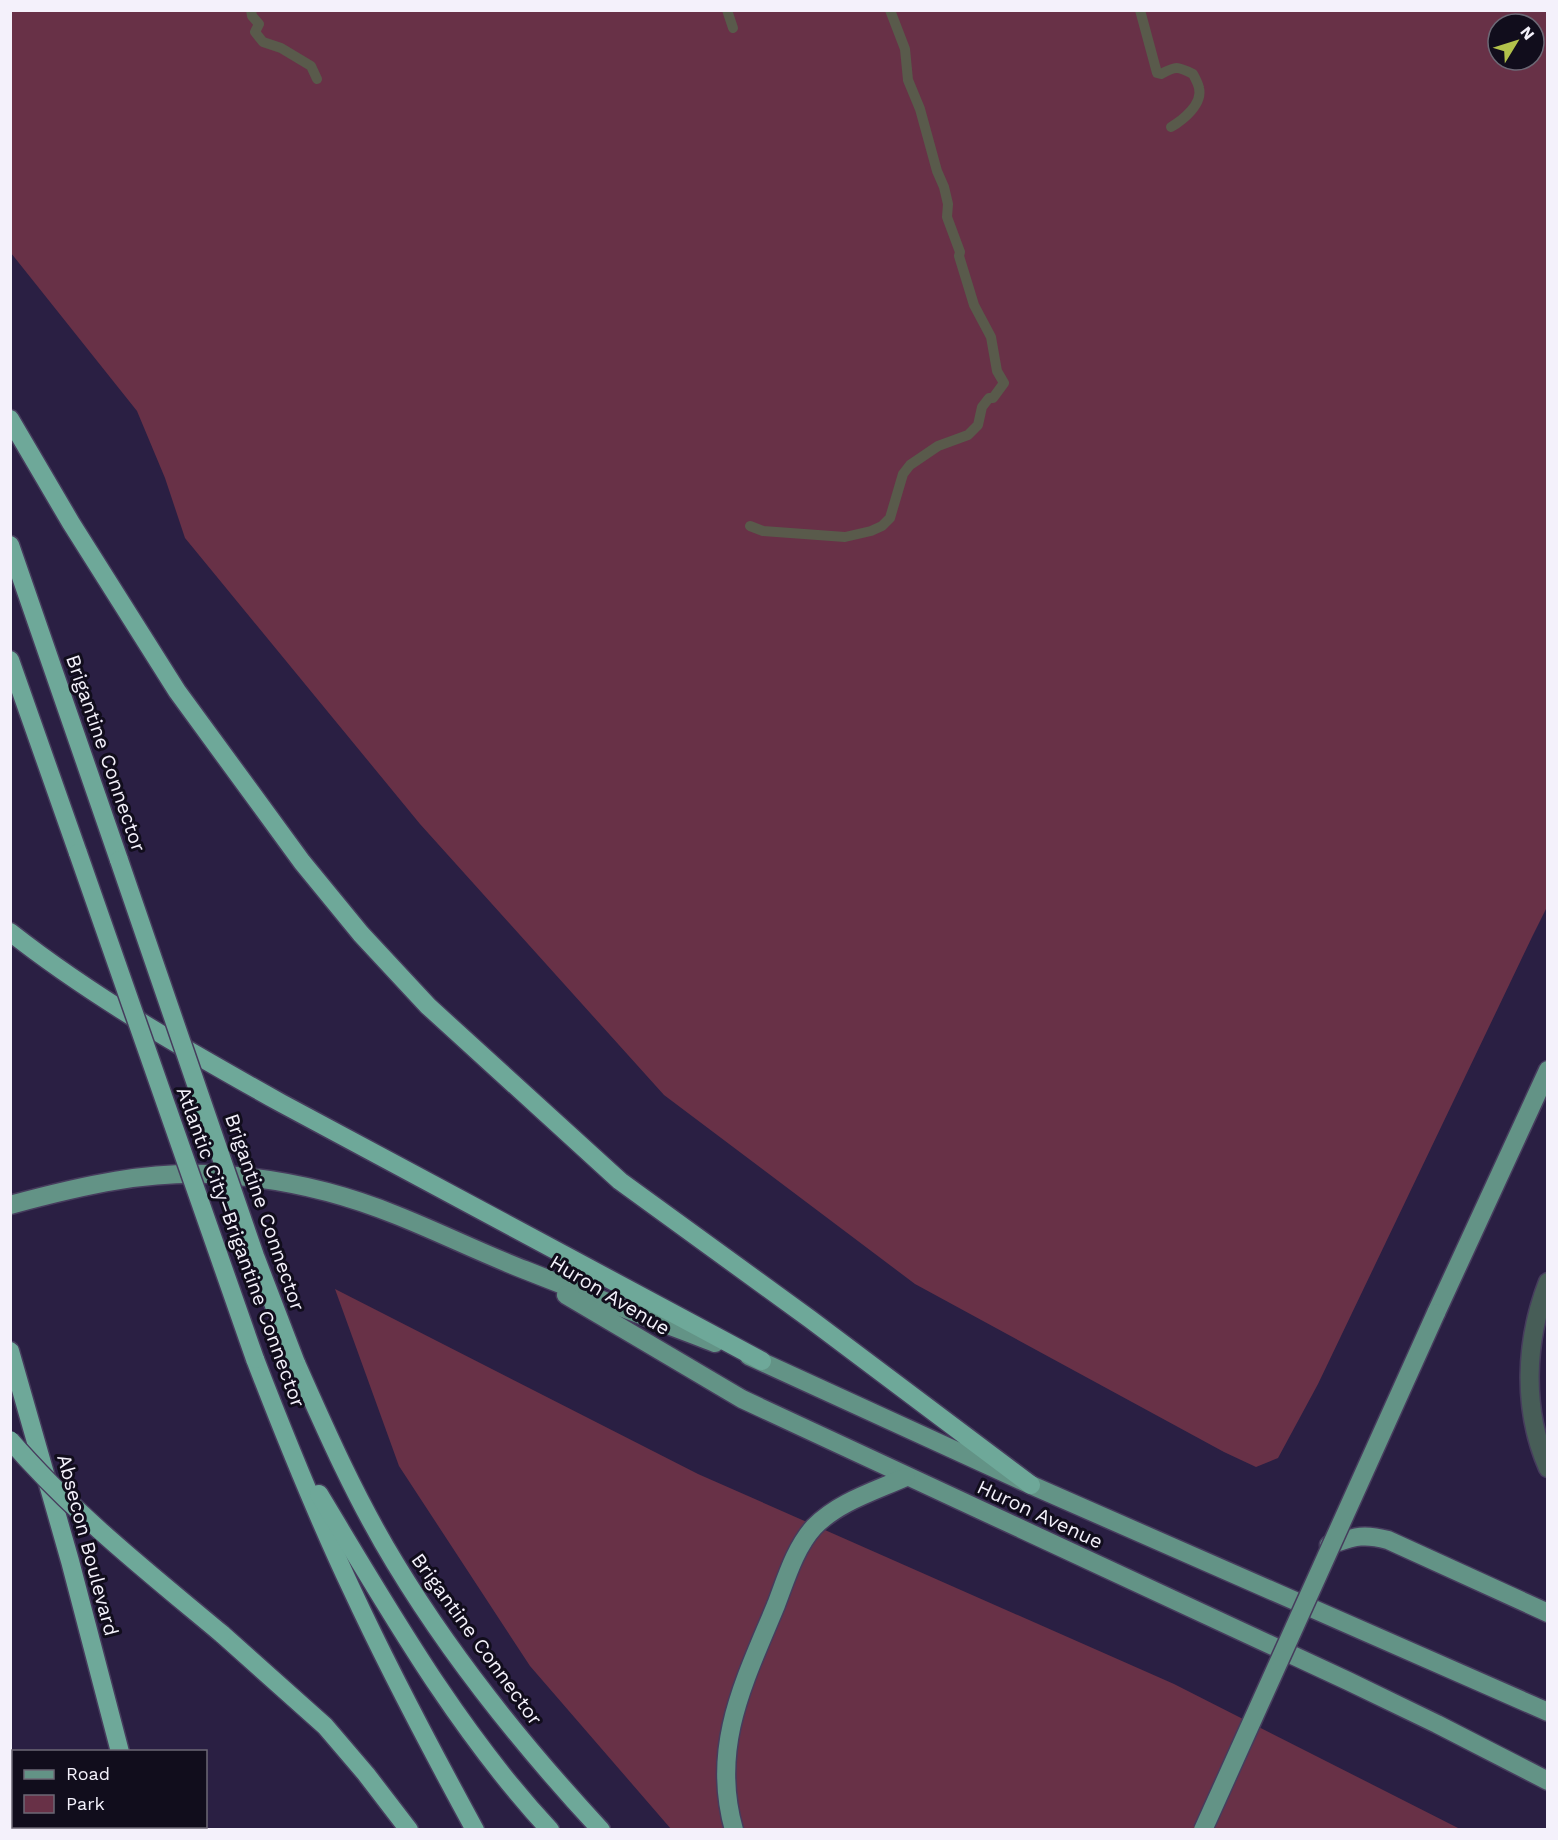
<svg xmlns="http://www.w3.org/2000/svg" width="1558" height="1840" font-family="'Work Sans',sans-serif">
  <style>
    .green { fill: #683147; fill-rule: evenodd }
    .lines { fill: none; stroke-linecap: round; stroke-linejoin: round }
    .stream { stroke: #595a4b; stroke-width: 10 }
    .street-casing { stroke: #463c5d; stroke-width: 21 }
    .primary-casing { stroke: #463c5d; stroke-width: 21 }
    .highway-casing { stroke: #463c5d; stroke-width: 21 }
    .street { stroke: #475d57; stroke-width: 18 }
    .primary { stroke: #639386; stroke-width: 18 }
    .highway { stroke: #6ea899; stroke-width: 18 }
    .primary-bridge-casing { stroke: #463c5d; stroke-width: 21; stroke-linecap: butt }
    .highway-bridge-casing { stroke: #463c5d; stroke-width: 21; stroke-linecap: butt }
    .primary-bridge { stroke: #639386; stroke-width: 18 }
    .highway-bridge { stroke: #6ea899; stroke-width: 18 }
    .labels { text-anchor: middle; stroke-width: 6; stroke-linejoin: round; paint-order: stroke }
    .street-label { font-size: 20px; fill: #f4f1fb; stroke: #110d1c }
  </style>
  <rect width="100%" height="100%" fill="#2a1f43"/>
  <!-- green -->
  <g class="green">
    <path d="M 11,10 L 1547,11 L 1547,907 L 1532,937 L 1318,1384 L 1278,1458 L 1256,1467 L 1224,1452 L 915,1284 L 664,1095 L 420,824 L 185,538 L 165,478 L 137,411 L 11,253 ZM 1498,24 L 1534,24 L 1534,60 L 1498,60 Z"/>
    <polygon points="335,1289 698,1474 1174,1684 1460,1829 671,1829 530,1666 399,1466"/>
  </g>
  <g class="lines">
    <!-- stream -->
    <g class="stream">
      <polyline points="251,10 252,16 259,24 255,32 263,42 281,48 311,66 317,79"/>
      <polyline points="727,10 733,28"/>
      <path d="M 1140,10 L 1157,73 L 1161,74 C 1176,66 1177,66 1193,74 C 1195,78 1198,83 1199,88 C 1203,104 1183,120 1171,127"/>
      <polyline points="750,526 763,531 845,537 871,531 882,526 890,518 903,474 910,465 938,446 968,435 978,425 982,407 989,398 993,398 1004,383 997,371 991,337 974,305 959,256 960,252 947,217 948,204 944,187 937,171 920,109 908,80 905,49 890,10"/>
    </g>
    <!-- street casing -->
    <g class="street-casing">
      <path id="street" d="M 1548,1282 C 1525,1341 1522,1409 1548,1468"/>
    </g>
    <!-- primary casing -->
    <g class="primary-casing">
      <g id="primary">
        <path d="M 10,1205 C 80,1186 152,1169 224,1175 C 283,1179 342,1193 396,1215 C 439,1232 481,1253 525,1270 C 588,1295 652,1319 715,1343"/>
        <polyline points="566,1295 742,1399 1348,1681 1437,1724 1548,1781"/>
        <polyline points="1436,1313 1548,1070"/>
        <polyline points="749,1356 1031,1485 1548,1712"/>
        <path d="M 1329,1545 C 1354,1537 1362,1533 1388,1540 L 1548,1613"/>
        <path d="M 734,1830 C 710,1746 745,1680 776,1605 C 786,1579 795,1548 814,1527 C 838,1502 875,1491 906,1477"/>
      </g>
    </g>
    <!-- highway casing -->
    <g class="highway-casing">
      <g id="highway">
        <polyline points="10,419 71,523 177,691 302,862 361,934 428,1006 620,1181 810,1319 1031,1485"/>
        <polyline points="10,545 119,860"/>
        <polyline points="10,660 78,853"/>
        <path d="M 10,932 C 94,998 188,1051 281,1103 L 762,1361"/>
        <polyline points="10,1351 70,1561 120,1752"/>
        <path d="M 255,1359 C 285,1437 316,1514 352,1590 C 390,1672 432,1751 475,1830"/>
        <path d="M 296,1363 C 326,1431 356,1499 395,1563 C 453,1659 524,1747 601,1830"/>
        <path d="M 319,1494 C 389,1610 457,1730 550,1830"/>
        <polyline points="222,1634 325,1726 366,1774 409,1830"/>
        <polyline points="138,1826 139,1830"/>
      </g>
    </g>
    <!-- street -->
    <use href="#street" class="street"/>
    <!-- primary -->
    <use href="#primary" class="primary"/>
    <!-- highway -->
    <use href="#highway" class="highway"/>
    <!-- primary-bridge casing -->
    <g class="primary-bridge-casing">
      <polyline id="primary-bridge" points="1203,1830 1436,1313"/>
    </g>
    <!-- highway-bridge casing -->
    <g class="highway-bridge-casing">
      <g id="highway-bridge">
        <polyline points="78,853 255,1359"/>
        <polyline points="119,860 255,1256 296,1363"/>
        <path d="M 10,1440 C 73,1513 149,1573 222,1634"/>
      </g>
    </g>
    <!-- primary-bridge -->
    <use href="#primary-bridge" class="primary-bridge"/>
    <!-- highway-bridge -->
    <use href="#highway-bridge" class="highway-bridge"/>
  </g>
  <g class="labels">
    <!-- street labels -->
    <g class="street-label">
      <text transform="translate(106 753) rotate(71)" y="7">Brigantine Connector</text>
      <text transform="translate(265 1212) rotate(71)" y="7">Brigantine Connector</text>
      <text transform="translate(241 1247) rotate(70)" y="7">Atlantic City–Brigantine Connector</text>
      <text transform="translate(610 1295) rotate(31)" y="7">Huron Avenue</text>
      <text transform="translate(1040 1514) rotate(25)" y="7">Huron Avenue</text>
      <text transform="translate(88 1545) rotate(75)" y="7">Absecon Boulevard</text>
      <text transform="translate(477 1639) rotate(54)" y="7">Brigantine Connector</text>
    </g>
  </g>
  <!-- border -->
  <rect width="1558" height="1840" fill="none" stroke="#f4f1fb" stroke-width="24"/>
  <!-- legend -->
  <rect x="12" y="1750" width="195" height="78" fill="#110d1c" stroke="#6c6875" stroke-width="1.5"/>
  <rect x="24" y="1770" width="30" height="9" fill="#639386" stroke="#6c6875" stroke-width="1.5"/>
  <text x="66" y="1780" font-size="18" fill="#f4f1fb">Road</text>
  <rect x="24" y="1795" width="30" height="18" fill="#683147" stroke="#6c6875" stroke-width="1.5"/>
  <text x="66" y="1810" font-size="18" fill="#f4f1fb">Park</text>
  <!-- north arrow -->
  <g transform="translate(1516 42) rotate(52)"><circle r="28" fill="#110d1c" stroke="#6c6875" stroke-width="1.5"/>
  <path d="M0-4.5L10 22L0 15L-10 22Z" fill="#b3c24b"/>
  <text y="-9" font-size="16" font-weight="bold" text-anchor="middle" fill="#f4f1fb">N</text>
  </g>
</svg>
